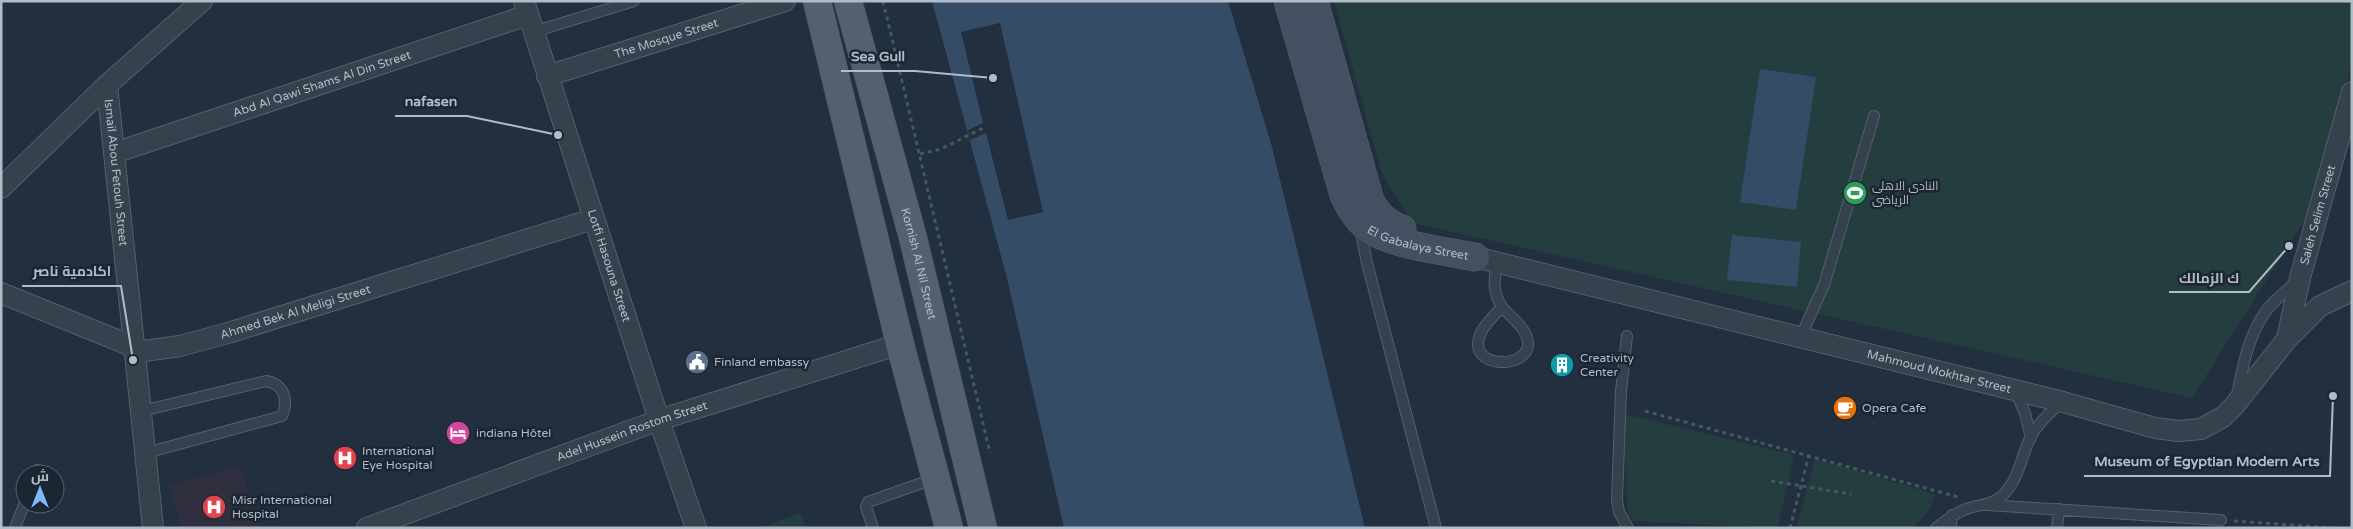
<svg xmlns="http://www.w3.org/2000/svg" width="2353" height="529" viewBox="0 0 2353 529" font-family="'Varela Round',Cairo,sans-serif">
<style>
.medical{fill:#302f3f}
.green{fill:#243d3f}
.water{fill:#354c66}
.pier{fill:#222f3e}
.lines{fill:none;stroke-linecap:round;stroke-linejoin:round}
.lane-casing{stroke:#555f6c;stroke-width:12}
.street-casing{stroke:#555f6c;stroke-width:22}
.secondary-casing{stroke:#555f6c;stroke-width:29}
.primary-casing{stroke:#404a57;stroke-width:29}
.path{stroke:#425a5c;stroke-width:3;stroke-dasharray:4 4;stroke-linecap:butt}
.lane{stroke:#36414e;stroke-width:10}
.street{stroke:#36414e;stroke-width:20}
.secondary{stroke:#445061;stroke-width:28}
.primary{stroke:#54606e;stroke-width:28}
.labels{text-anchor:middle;stroke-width:5;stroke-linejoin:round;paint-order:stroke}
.street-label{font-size:12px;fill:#b2bcc9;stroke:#1c2633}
.poi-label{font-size:12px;fill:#b2bcc9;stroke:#1c2633;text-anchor:start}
.leader{fill:none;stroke:#b2bcc9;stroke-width:2}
.callout-dot{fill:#b2bcc9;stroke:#1c2633;stroke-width:2}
.callout-label{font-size:14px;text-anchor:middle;font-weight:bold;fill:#b2bcc9;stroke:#1c2633;stroke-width:5;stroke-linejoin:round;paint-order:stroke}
</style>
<rect width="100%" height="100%" fill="#222f3e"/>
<path class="medical" d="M240,465L260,528H181L169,486Z"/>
<path class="green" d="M1334,1H2352V64L2309,213L2192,398L1413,223L1382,174Z
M1625,414L1794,455L1778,525L1776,528L1634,521L1628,513L1623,419Z
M1817,459L1935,494L1929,511L1913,528L1799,527L1798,522L1814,462Z
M800,513L806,528H761Z"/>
<path class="water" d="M932,1H1228L1272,147L1365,528H1064L1007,278Z
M1760,69L1816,77L1796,210L1740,202Z
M1732,235L1801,242L1797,287L1727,280Z"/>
<path class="pier" d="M1000,23L1043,212L1008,220L986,133L970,140L968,130L983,123L961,32Z"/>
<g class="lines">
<g class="lane-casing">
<path id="lane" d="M533,32L634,1
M1360,228L1367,263L1436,528
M1497,262C1494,280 1492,291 1502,307C1494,316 1484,324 1480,335C1466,370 1532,370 1528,341C1526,328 1510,316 1502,307
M1627,336L1621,391L1617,500L1619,512L1628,528
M1801,336L1824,285L1874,116
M2015,391L2025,413L2031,438
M2237,395C2243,366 2248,336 2266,311C2274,300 2287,291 2297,281
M142,411L266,381C284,384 289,400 282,416L146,453
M35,474L37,470
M1987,505L2221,520
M15,528L25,502
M873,528L866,507L868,502L936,478
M1936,528C1946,520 1956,512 1969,508C1982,504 1993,505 2003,495C2020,478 2021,456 2031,436C2039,422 2050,412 2062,402
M1951,528L1952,515
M2057,528L2059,509"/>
</g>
<g class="street-casing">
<g id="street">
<path id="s1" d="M524,1L659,420L696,528"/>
<path id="s2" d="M547,76L785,1"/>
<path id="s3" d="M107,85L153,528"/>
<path id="s4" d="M114,153L528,15"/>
<path d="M1,188L107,85L202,1"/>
<path id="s5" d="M1475,257L2063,402L2155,428L2179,431L2201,429L2223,417L2234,406L2287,339L2320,306L2352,291"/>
<path id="s6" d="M1,293L144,351L180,346L228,333L593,219"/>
<path id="s7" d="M2287,339L2300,278L2352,92"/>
<path id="s8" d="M367,528L659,420L900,344"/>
</g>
</g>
<g class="secondary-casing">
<g id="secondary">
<path id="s9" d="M1288,1L1344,195C1350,208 1357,220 1369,229C1393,245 1445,251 1475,257"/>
<path d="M1314,1L1370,201C1378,215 1386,223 1402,229"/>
</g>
</g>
<g class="primary-casing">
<g id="primary">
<path d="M817,1L900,344L949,528"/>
<path id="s10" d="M848,1L913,238L983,528"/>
</g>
</g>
<path class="path" d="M883,1L990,453
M920,154L941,149L983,128
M1645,411L1958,497
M1771,481L1851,494
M2234,521L2333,528
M1790,528L1809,455"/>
<use href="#lane" class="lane"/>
<use href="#street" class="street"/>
<use href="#secondary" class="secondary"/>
<use href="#primary" class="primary"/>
</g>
<defs>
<g id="stadium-disc" transform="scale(1.25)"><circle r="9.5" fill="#2e9e5b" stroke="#1c2633"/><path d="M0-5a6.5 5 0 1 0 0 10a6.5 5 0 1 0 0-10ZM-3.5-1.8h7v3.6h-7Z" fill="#fff"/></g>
<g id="civic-disc" transform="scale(1.25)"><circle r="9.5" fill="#5c6f8a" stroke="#1c2633"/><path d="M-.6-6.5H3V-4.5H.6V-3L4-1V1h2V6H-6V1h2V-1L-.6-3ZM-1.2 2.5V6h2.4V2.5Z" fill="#fff"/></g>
<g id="building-disc" transform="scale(1.25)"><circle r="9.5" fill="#0f9aa8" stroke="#1c2633"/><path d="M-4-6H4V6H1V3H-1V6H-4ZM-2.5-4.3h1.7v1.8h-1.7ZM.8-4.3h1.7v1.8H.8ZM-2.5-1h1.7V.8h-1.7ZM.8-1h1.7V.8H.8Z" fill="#fff"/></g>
<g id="cafe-disc" transform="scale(1.25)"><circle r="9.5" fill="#e8710a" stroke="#1c2633"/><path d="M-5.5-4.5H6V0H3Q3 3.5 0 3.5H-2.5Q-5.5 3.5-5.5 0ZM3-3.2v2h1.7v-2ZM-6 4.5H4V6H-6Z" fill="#fff"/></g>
<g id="hotel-disc" transform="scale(1.25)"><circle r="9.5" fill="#d1479c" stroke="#1c2633"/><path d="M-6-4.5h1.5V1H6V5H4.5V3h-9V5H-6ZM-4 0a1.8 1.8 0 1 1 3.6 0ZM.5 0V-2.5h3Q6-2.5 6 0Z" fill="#fff"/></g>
<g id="hospital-disc" transform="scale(1.25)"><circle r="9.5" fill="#e0444e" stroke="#1c2633"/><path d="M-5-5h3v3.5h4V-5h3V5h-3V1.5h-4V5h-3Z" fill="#fff"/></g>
</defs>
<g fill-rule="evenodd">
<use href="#stadium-disc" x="1855" y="193"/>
<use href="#civic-disc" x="697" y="362"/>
<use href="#building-disc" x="1562" y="365"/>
<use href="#cafe-disc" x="1845" y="408"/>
<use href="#hotel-disc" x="458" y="433"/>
<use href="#hospital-disc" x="345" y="458"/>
<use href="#hospital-disc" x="214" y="507"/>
</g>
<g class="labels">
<g class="street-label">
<text dy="4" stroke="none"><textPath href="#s2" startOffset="125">The Mosque Street</textPath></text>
<text dy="4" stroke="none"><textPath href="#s4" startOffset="219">Abd Al Qawi Shams Al Din Street</textPath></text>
<text dy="4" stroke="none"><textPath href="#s3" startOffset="88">Ismail Abou Fetouh Street</textPath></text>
<text dy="4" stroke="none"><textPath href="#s7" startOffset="128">Saleh Selim Street</textPath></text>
<text dy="4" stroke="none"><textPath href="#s9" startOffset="296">El Gabalaya Street</textPath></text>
<text dy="4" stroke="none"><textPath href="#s10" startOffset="272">Kornish Al Nil Street</textPath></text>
<text dy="4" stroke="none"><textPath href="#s1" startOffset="278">Lotfi Hasouna Street</textPath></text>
<text dy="4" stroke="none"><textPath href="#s6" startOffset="311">Ahmed Bek Al Meligi Street</textPath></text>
<text dy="4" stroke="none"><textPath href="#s5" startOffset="478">Mahmoud Mokhtar Street</textPath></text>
<text dy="4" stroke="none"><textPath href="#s8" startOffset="282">Adel Hussein Rostom Street</textPath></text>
</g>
<g class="poi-label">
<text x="1872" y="190">النادى الاهلى<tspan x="1872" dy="14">الرياضى</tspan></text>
<text x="1580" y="362">Creativity<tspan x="1580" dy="14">Center</tspan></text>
<text x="714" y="366">Finland embassy</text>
<text x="1862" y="412">Opera Cafe</text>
<text x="476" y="437">indiana Hôtel</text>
<text x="362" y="455">International<tspan x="362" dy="14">Eye Hospital</tspan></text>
<text x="232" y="504">Misr International<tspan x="232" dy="14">Hospital</tspan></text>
</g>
</g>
<path class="leader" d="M993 78L915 71H841M558 135L467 116H395M133 360L121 286H22M2289 246L2249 292H2169M2333 396L2330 476H2084"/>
<g class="callout-dot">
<circle cx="993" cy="78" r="5"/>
<circle cx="558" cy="135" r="5"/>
<circle cx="133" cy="360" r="5"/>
<circle cx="2289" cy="246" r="5"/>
<circle cx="2333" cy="396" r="5"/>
</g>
<g class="callout-label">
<text x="878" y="61">Sea Gull</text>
<text x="431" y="106">nafasen</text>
<text x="72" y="276">اكادمية ناصر</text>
<text x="2209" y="283">ك الزمالك</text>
<text x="2207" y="466">Museum of Egyptian Modern Arts</text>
</g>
<rect width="2353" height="529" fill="none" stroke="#b2bcc9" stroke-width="5"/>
<g transform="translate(40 489)"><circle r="24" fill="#1c2633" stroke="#58626f"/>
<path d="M0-4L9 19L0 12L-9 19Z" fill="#84b8fc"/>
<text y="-8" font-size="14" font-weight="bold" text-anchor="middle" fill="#b2bcc9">ش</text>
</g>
</svg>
